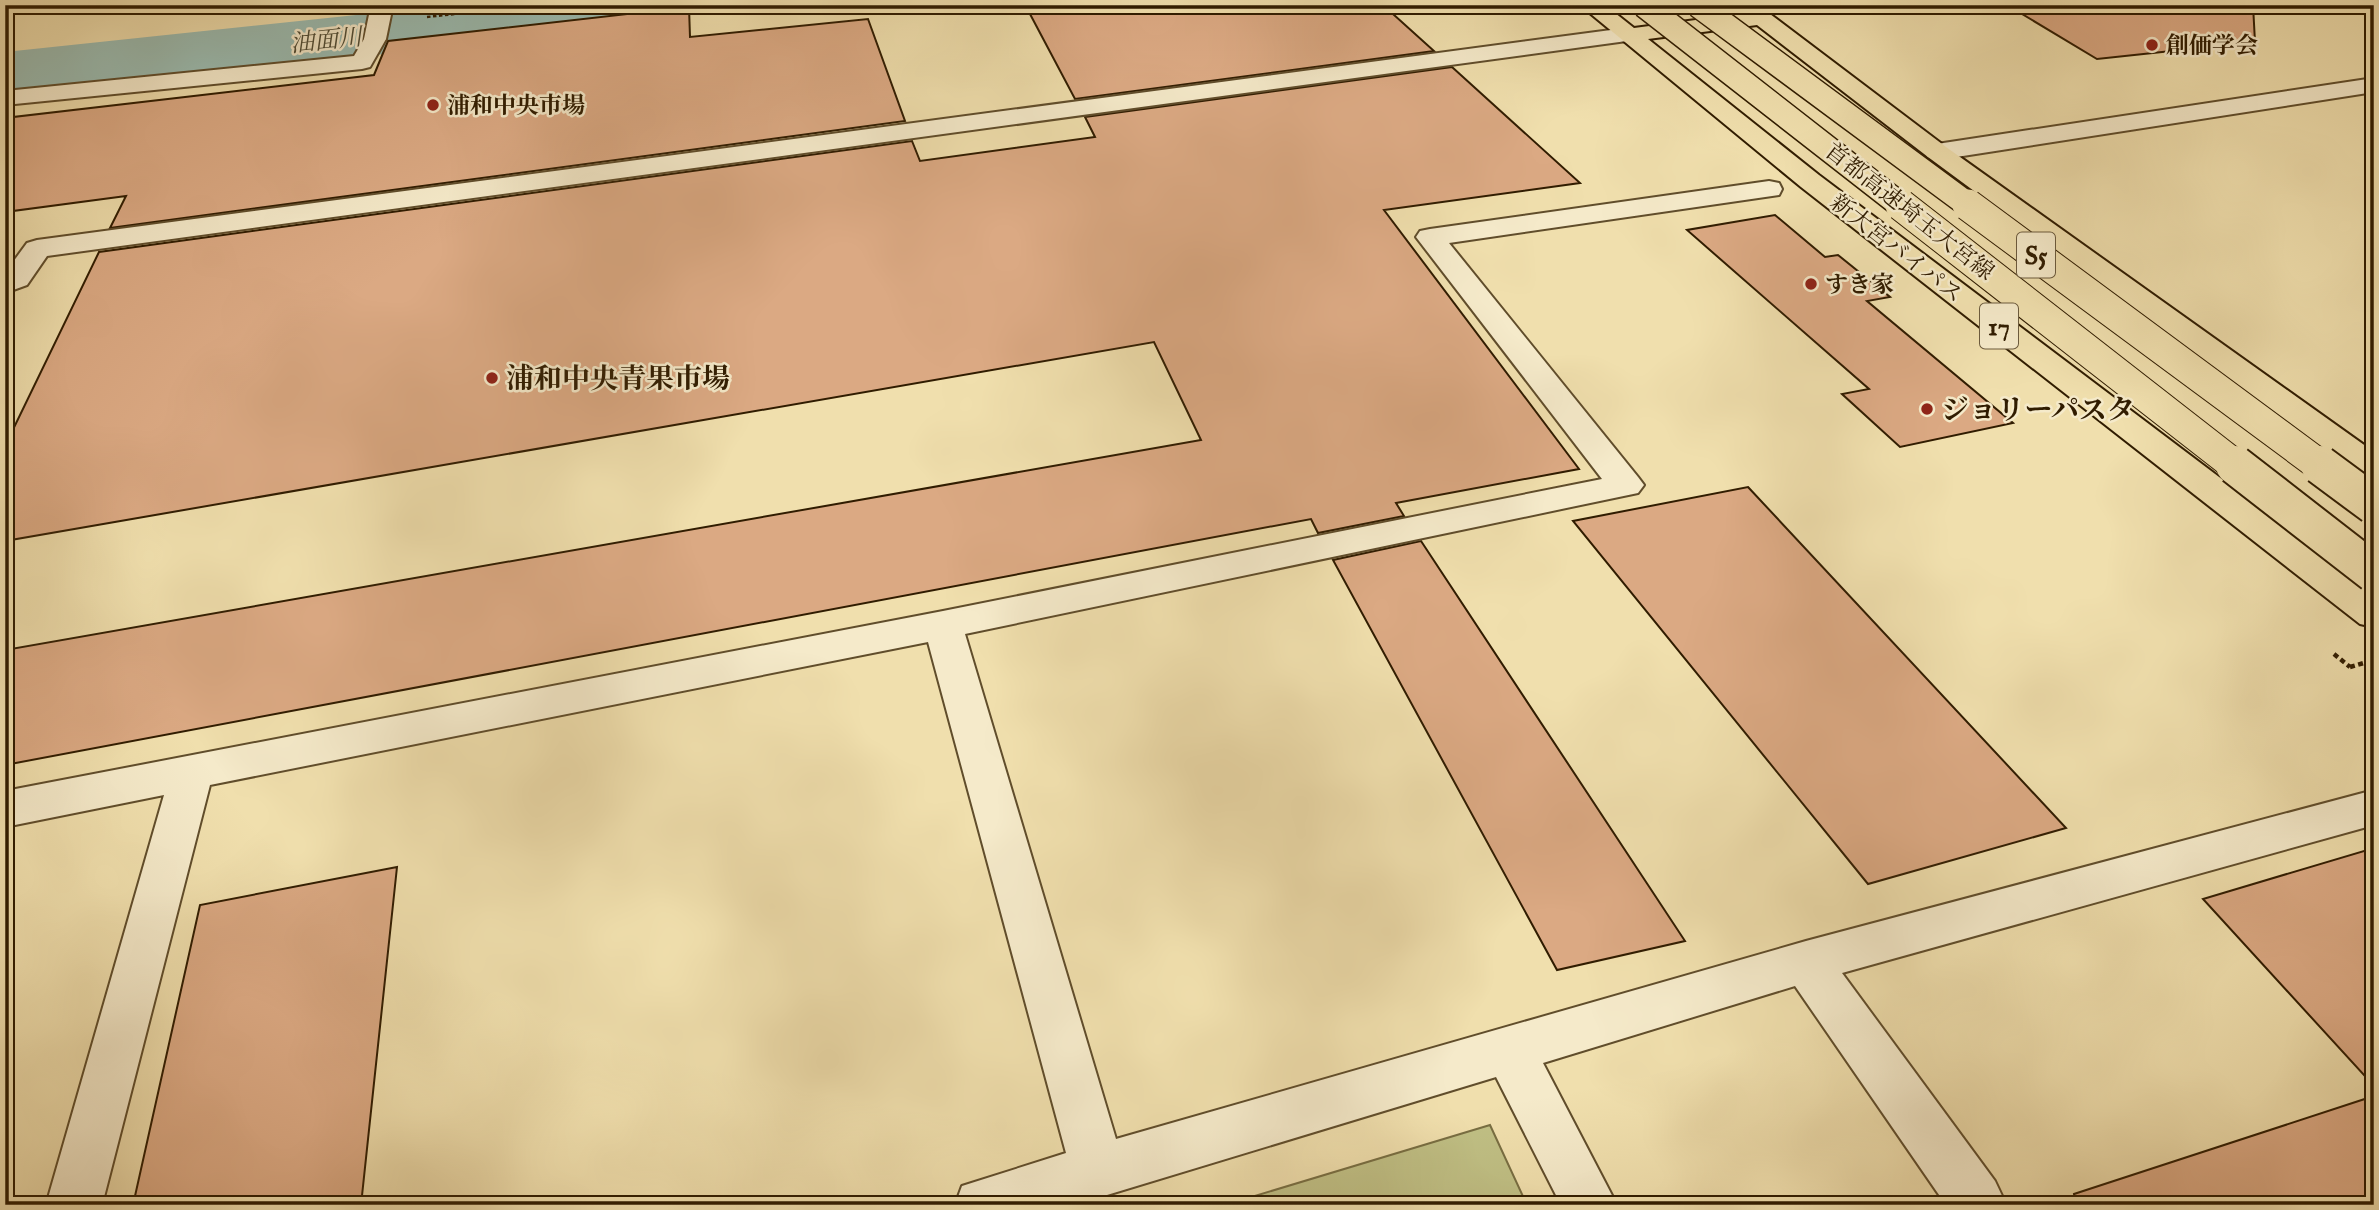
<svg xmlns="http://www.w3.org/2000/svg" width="2379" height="1210" viewBox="0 0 2379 1210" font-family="'IM FELL English','Noto Serif JP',serif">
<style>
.green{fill:#c0c085;stroke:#786e42;stroke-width:2}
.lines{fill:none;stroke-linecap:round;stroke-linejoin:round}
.river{fill:#9bbcb1;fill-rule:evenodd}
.building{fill:#dba983;stroke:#301c00;stroke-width:2}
.lane-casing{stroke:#604d2b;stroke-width:4}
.street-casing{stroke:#604d2b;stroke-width:4}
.highway-casing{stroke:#301c00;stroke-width:4}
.path-far1{stroke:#301c00;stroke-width:2.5;stroke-dasharray:3.5 2.5;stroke-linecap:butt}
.path{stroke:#301c00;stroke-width:4.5;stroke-dasharray:5 3.5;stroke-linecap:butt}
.lane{fill:#f5eaca;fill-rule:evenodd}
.street{fill:#f5eaca;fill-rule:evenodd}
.highway{fill:#f0dfad;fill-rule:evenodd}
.highway-bridge-far2-casing{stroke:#301c00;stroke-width:27;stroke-linecap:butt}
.highway-bridge-far1-casing{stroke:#301c00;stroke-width:33;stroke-linecap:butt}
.highway-bridge-casing{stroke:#301c00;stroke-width:42;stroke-linecap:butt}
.path-bridge{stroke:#301c00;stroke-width:4.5;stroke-dasharray:5 3.5;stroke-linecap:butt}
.highway-bridge-far2{stroke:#f0dfad;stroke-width:24}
.highway-bridge-far1{stroke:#f0dfad;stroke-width:31}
.highway-bridge{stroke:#f0dfad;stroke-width:38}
.poi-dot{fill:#8f2418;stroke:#f5eaca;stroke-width:2.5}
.labels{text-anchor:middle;stroke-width:5;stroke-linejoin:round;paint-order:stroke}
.far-poi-label{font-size:23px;font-weight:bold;fill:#301c00;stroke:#f5eaca;text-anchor:start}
.far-street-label{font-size:23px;fill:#301c00;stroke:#f5eaca}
.far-water-label{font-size:24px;font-style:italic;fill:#504c35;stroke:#f5eaca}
.shield{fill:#f5eaca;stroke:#6b5a3d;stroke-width:2}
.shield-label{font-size:26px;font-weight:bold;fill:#301c00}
.poi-label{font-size:28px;font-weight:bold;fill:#301c00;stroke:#f5eaca;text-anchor:start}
</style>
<rect width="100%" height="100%" fill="#f0dfad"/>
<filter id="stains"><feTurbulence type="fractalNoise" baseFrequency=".00286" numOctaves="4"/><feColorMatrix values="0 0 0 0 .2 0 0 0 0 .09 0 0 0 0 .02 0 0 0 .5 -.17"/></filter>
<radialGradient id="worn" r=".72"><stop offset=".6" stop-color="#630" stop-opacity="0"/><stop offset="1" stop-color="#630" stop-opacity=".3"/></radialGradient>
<path class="green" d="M1490,1125L1527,1205H1225Z"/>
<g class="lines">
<path class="river" d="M451,5H680L670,19L646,25L5,96V52Z"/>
</g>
<path class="building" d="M1105,5H1383L1434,51L1075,99L1030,14Z
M2007,5H2253L2255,42L2097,59Z
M689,7L690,37L868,19L905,121L110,228L126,196L5,212V118L374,75L388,41Z
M1452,67L1580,183L1384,210L1579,469L1396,503L1404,516L1318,533L1311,519L5,765V650L1201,440L1154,342L5,541V446L99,252L912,141L920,161L1095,137L1085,117Z
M1775,215L1825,257L1838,255L1890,297L1867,301L2013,423L1900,447L1842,394L1869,389L1687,230Z
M1748,487L2066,828L1868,884L1573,521Z
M1421,541L1685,941L1557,970L1333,560Z
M2374,848V1086L2203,899Z
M397,867L361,1205H133L200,905Z
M2374,1096V1205H2076L2074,1194Z"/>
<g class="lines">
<g class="lane-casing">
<path id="lane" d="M1626,28L1637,35L1634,40L47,256L27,285L5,293V273L27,243L37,240Z
M375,32L386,39L370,67L362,69L5,105V91L354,56L367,34Z"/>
</g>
<g class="street-casing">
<path id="street" d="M371,5H393L386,39L375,46L364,39Z
M2374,78V92L1937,160L1928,157L1924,152L1928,147L1937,144Z
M1769,181L1779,183L1782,189L1779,195L1449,243L1638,477L1644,485L1638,493L965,634L1116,1139L1806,941L2374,790V825L1842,973L1995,1181L2004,1200L2002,1205H1946L1795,986L1543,1063L1617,1205H1561L1496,1077L1074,1205H955L962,1186L1066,1153L928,642L210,785L102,1205H46L164,795L5,827V791L943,611L1602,479L1416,237L1420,231L1430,229Z"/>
</g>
<g class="highway-casing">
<path id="highway" d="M1580,5H1605L1634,28L1742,14L1733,5H1758L1946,147L2374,452V480L2362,477L1928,157L1757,25L1648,39L1819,175L2374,594V627L2360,624L1801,187Z"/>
</g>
<path class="path-far1" d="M427,17L537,5"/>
<path class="path" d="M2334,654L2350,667
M2369,679L2370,662"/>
<use href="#lane" class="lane"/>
<use href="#street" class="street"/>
<use href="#highway" class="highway"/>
<g class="highway-bridge-far2-casing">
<path id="highway-bridge-far2" d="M1644,5L1903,207
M1698,5L1971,207"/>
</g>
<g class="highway-bridge-far1-casing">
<path id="highway-bridge-far1" d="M1901,205L2237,467
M1968,205L2322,467"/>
</g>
<g class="highway-bridge-casing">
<path id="highway-bridge" d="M2235,465L2374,573
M2320,465L2374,505"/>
</g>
<path class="path-bridge" d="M2350,667L2374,660"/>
<use href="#highway-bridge-far2" class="highway-bridge-far2"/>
<use href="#highway-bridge-far1" class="highway-bridge-far1"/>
<use href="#highway-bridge" class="highway-bridge"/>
</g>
<g class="poi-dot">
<circle cx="2152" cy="45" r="7"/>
<circle cx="433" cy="105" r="7"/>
<circle cx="1811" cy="284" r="7"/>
<circle cx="492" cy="378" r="7"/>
<circle cx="1927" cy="409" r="7"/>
</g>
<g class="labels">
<g class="far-poi-label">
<text x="2166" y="53">創価学会</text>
<text x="447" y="113">浦和中央市場</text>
<text x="1825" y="292">すき家</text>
</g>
<g class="far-street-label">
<text transform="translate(1910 211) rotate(38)" y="8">首都高速埼玉大宮線</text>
<text transform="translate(1897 248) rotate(38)" y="8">新大宮バイパス</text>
</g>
<g class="far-water-label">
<text transform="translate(326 40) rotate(-6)" y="8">油面川</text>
</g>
<g class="shield">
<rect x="2017" y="232.5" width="38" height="45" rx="5"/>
<rect x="1980" y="303.5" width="38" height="45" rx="5"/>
</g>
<g class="shield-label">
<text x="2036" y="264">S5</text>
<text x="1999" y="335">17</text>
</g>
<g class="poi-label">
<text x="506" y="388">浦和中央青果市場</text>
<text x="1941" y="419">ジョリーパスタ</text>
</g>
</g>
<rect width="2379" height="1210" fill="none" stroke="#f0dfad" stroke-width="28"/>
<rect x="7" y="7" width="2365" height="1196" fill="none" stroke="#301c00" stroke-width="3.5"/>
<rect x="14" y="14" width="2351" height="1182" fill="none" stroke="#301c00" stroke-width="2"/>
<rect width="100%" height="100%" filter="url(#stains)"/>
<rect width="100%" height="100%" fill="url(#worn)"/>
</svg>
